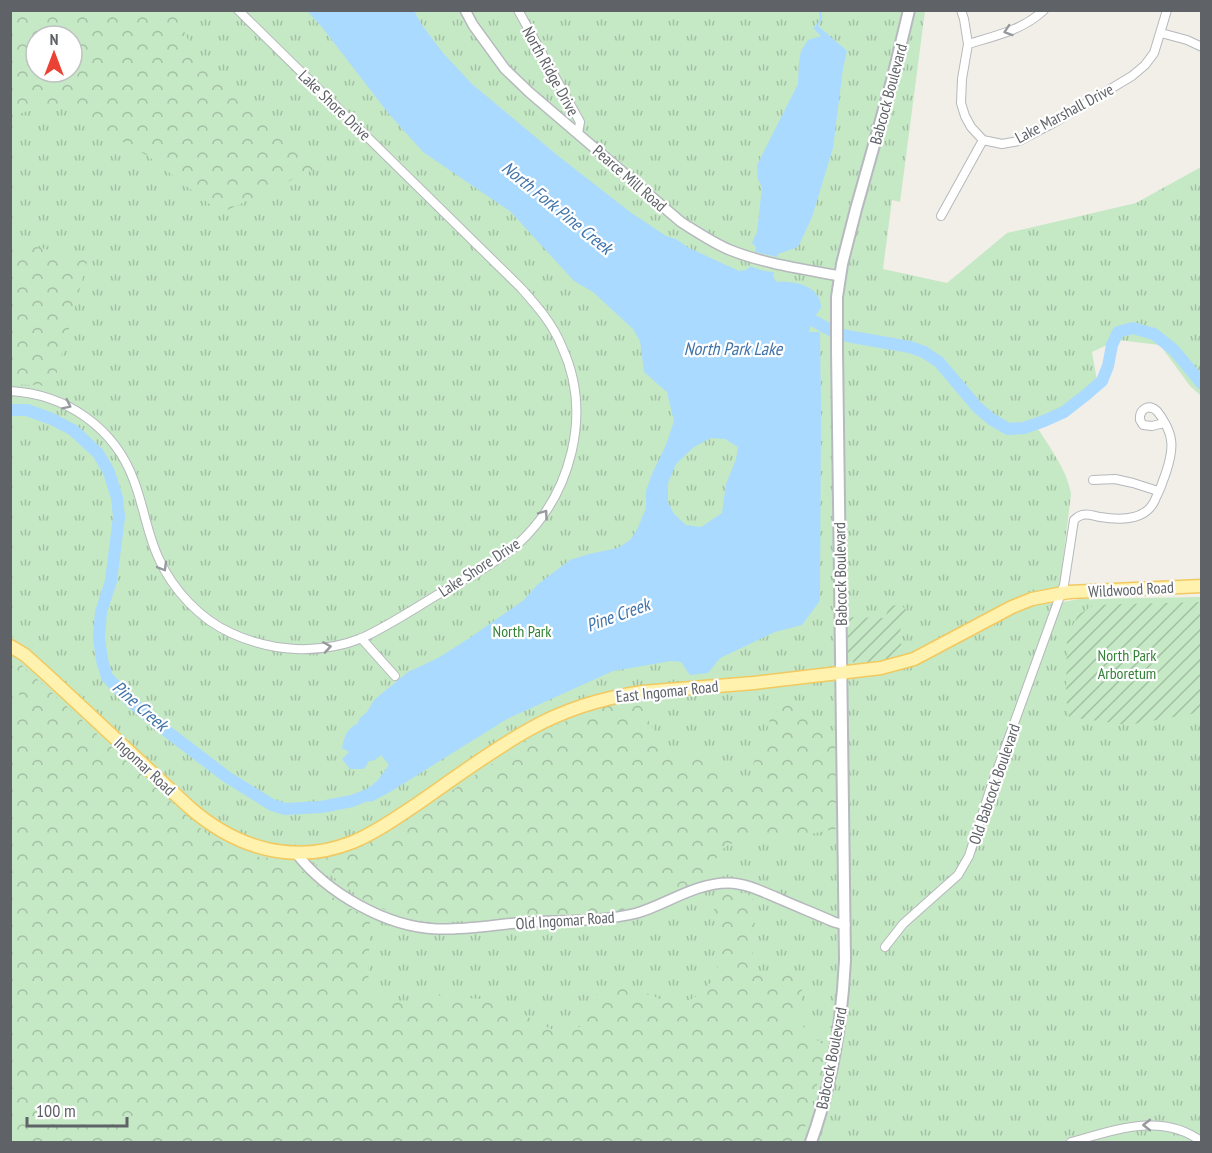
<svg xmlns="http://www.w3.org/2000/svg" width="1212" height="1153" viewBox="0 0 1212 1153" font-family="'PT Sans Narrow',sans-serif">
<style>
.grass{fill:url(#grass-tufts);fill-rule:evenodd}
.forest{fill:url(#forest-crowns);fill-rule:evenodd}
.garden{fill:url(#garden-furrows)}
.water{fill:#aadaff;fill-rule:evenodd}
.lines{fill:none;stroke-linecap:round;stroke-linejoin:round}
.stream{stroke:#aadaff;stroke-width:2}
.river{stroke:#aadaff;stroke-width:12}
.minor-casing{stroke:#b5b8bc;stroke-width:10}
.tertiary-casing{stroke:#b5b8bc;stroke-width:12}
.secondary-casing{stroke:#b6babf;stroke-width:14}
.primary-casing{stroke:#f2c960;stroke-width:15}
.minor{stroke:#fff;stroke-width:8}
.tertiary{stroke:#fff;stroke-width:9}
.secondary{stroke:#fff;stroke-width:10}
.primary{stroke:#fff2af;stroke-width:12}
.oneway{stroke:#979a9d}
.labels{text-anchor:middle;stroke-width:4.5;stroke-linejoin:round;paint-order:stroke}
.street-label{font-size:16px;fill:#5f6368;stroke:#fff}
.park-label{font-size:16px;fill:#348238;stroke:#fff}
.water-label{font-size:18px;font-style:italic;fill:#4174aa;stroke:#fff}
</style>
<defs>
<pattern id="grass-tufts" width="24" height="20" patternUnits="userSpaceOnUse" patternTransform="scale(1.5)"><rect width="24" height="20" fill="#c5e8c5"/><path d="M3 7l-1-3M5 7V3M7 7l1-3M15 17l-1-3M17 17v-4M19 17l1-3" fill="none" stroke="#a3c0a4"/></pattern>
<pattern id="forest-crowns" width="20" height="18" patternUnits="userSpaceOnUse" patternTransform="scale(1.5)"><rect width="20" height="18" fill="#c5e8c5"/><path d="M2 6a3 3 0 1 1 6 0M12 15a3 3 0 1 1 6 0" fill="none" stroke="#a3c0a4"/></pattern>
<pattern id="garden-furrows" width="10" height="10" patternUnits="userSpaceOnUse" patternTransform="scale(1.5)"><rect width="10" height="10" fill="#c5e8c5"/><path d="M-1 1l2-2M0 10L10 0M9 11l2-2" fill="none" stroke="#a3c0a4"/></pattern>
</defs>
<rect width="100%" height="100%" fill="#f1efe8"/>
<path class="grass" d="M10,11H925L900,202L892,200L883,269L947,283L1007,233L1136,203L1201,167V396L1190,386L1160,345L1118,340L1092,352L1098,386L1037,427C1050,448 1067,470 1071,494L1060,584L1052,604L1080,599L1201,597V1142H11ZM36,36H72V72H36Z"/>
<path class="forest" d="M11,10L175,11L194,53L321,166L221,213L148,156L53,103L15,115L11,127ZM36,36H72V72H36Z
M10,241L88,259L53,386L11,384Z
M16,660L209,836L252,856L292,861L326,893L353,910L370,917L368,988L373,996L390,1002H407L432,995L480,999L510,1008L553,1030H572L581,1026L589,1006L596,995L610,987L636,988L662,1000H690L700,994L711,982L718,965V927L714,910L715,898L719,894L747,893L754,901L756,914L752,945L754,969L765,974L792,975L799,978L802,984V1001L796,1012L794,1018L819,1042L827,1046L810,1112L800,1142H11L10,723H13L19,708V684Z
M643,699L645,713L663,750L668,752L701,753L711,765L722,784L739,785L752,775L756,747L766,736L770,719L782,705H793C809,724 821,734 843,747L844,827C825,831 806,835 788,838C770,841 737,837 724,848C715,855 714,868 711,878L653,902L609,913L428,923L371,905L309,859L351,853L400,825L545,729L612,704Z"/>
<path class="garden" d="M1201,602V712L1128,725L1069,717L1066,697L1067,636L1078,615L1094,605Z
M896,605C917,608 900,623 900,633C900,638 902,649 903,654L897,656V658C883,662 867,667 854,663C844,652 847,632 847,617L885,618L889,607Z"/>
<path class="water" d="M307,11H414L422,25L443,53L472,84L557,155L630,212L666,236L676,239L689,248L739,271L746,270L751,266C755,269 768,272 774,272L773,277L777,282C791,281 812,284 819,298C820,301 821,304 821,308L812,320L809,332H820L821,409L820,596L819,602L802,625L775,632L720,658L708,673L690,675L681,662L671,661L613,671L507,719L390,792L371,802L360,799L362,793L377,781L389,765L381,755L375,760L369,761L364,769H350L342,759L349,752L342,748C344,738 347,728 357,724L360,718L367,712L374,700L408,672L438,658L468,639L524,600L537,585L570,560L589,554L618,548L630,540L637,530L646,508V491L652,474L666,445L674,421L667,392L644,372L640,341L633,329L593,292L574,281L511,212L423,152L389,114L321,26ZM711,438L725,439L738,447L736,459L726,484L722,513L701,527L686,525L674,514L668,502V483L676,464L694,447Z
M817,25L847,51L843,68L833,148L812,217L798,247L778,254L777,257L755,252L756,247L752,243L757,232L762,188L758,179L757,165L798,84L799,62L801,51L808,40L821,36L813,28Z"/>
<g class="lines">
<path class="stream" d="M818,26L817,25L821,20L820,10"/>
<path class="river" d="M796,320H812L836,333L852,337L910,347L924,352L939,362L977,407L991,419L1008,429L1024,428L1044,421L1064,412L1087,394L1102,381L1108,366L1112,345L1118,332L1133,328L1154,334L1174,350L1202,384
M10,410H27L52,419L73,430L98,453L109,472L117,498L119,517L111,581L101,612L99,638L102,660L107,677L130,701L164,729L227,777L272,805L285,809L321,807L352,801L375,792"/>
<g class="minor-casing">
<path id="minor" d="M518,10L580,122L578,133
M961,10L964,19L968,44L962,79L961,103L965,116L971,127L983,140L1002,144L1019,141L1057,121L1132,76L1145,65L1154,53L1167,10
M1161,33L1187,40L1202,47
M968,44C995,36 1023,30 1044,10
M941,216L983,140
M10,391C66,394 115,428 134,481C144,507 147,534 159,559C173,590 200,619 231,633C272,652 320,655 362,638C388,626 412,610 437,595C464,579 494,565 518,544C571,495 593,414 562,347C553,324 537,306 521,288L238,10
M1093,480L1115,479L1133,483L1158,491
M361,638L395,676
M885,947L903,924L958,875L969,856L990,790L1064,585L1074,520C1077,517 1078,516 1082,515C1088,513 1094,516 1100,517C1118,520 1144,521 1154,502C1161,488 1174,456 1171,440C1170,431 1163,418 1157,411C1148,403 1139,410 1140,420L1143,425L1152,426L1164,423
M1071,1142C1113,1131 1162,1111 1202,1142"/>
</g>
<g class="tertiary-casing">
<path id="tertiary" d="M465,10L473,25L505,69L529,92L681,222C697,232 713,243 730,250C765,264 803,269 840,276
M296,853C327,893 386,927 437,929C467,930 498,924 528,922C564,920 601,922 637,913C667,904 695,883 728,883C746,883 763,892 780,899C798,907 816,914 834,922L845,925"/>
</g>
<g class="secondary-casing">
<path id="secondary" d="M811,1142C832,1084 842,1022 845,960L837,350V297L842,264L856,209L892,81L909,10"/>
</g>
<g class="primary-casing">
<path id="primary" d="M10,646L25,655L45,673L189,807C236,848 293,866 353,842C377,832 399,816 420,802C456,777 492,750 530,729C565,709 603,698 642,692L754,683L881,668L914,659L1012,607L1032,599L1069,592L1202,586"/>
</g>
<use href="#minor" class="minor"/>
<use href="#tertiary" class="tertiary"/>
<use href="#secondary" class="secondary"/>
<use href="#primary" class="primary"/>
</g>
<defs><path id="oneway-chevron" d="M-2-3.5L2.5 0L-2 3.5" fill="none" stroke-width="1.6" stroke-linecap="round" stroke-linejoin="round" transform="scale(1.5)"/></defs>
<g class="oneway">
<use href="#oneway-chevron" transform="translate(1008 31) rotate(162)"/>
<use href="#oneway-chevron" transform="translate(67 405) rotate(26)"/>
<use href="#oneway-chevron" transform="translate(544 514) rotate(-54)"/>
<use href="#oneway-chevron" transform="translate(163 567) rotate(60)"/>
<use href="#oneway-chevron" transform="translate(327 647) rotate(-9)"/>
<use href="#oneway-chevron" transform="translate(1147 1125) rotate(-180)"/>
</g>
<g class="labels">
<g class="street-label">
<text transform="translate(551 71) rotate(61)" y="6">North Ridge Drive</text>
<text transform="translate(888 94) rotate(-75)" y="6">Babcock Boulevard</text>
<text transform="translate(335 105) rotate(44)" y="6">Lake Shore Drive</text>
<text transform="translate(1064 113) rotate(-28)" y="6">Lake Marshall Drive</text>
<text transform="translate(630 178) rotate(41)" y="6">Pearce Mill Road</text>
<text transform="translate(479 567) rotate(-33)" y="6">Lake Shore Drive</text>
<text transform="translate(840 574) rotate(-91)" y="6">Babcock Boulevard</text>
<text transform="translate(1131 589) rotate(-3)" y="6">Wildwood Road</text>
<text transform="translate(667 691) rotate(-6)" y="6">East Ingomar Road</text>
<text transform="translate(145 766) rotate(43)" y="6">Ingomar Road</text>
<text transform="translate(994 784) rotate(-71)" y="6">Old Babcock Boulevard</text>
<text transform="translate(565 920) rotate(-4)" y="6">Old Ingomar Road</text>
<text transform="translate(831 1058) rotate(-79)" y="6">Babcock Boulevard</text>
</g>
<g class="park-label">
<text x="522" y="637">North Park</text>
<text x="1127" y="661">North Park<tspan x="1127" dy="18">Arboretum</tspan></text>
</g>
<g class="water-label">
<text transform="translate(557 208) rotate(39)" y="6">North Fork Pine Creek</text>
<text x="733" y="355">North Park Lake</text>
<text transform="translate(618 615) rotate(-20)" y="6">Pine Creek</text>
<text transform="translate(140 706) rotate(41)" y="6">Pine Creek</text>
</g>
</g>
<rect width="1212" height="1153" fill="none" stroke="#5f6368" stroke-width="24"/>
<g transform="translate(54 54)"><circle r="28" fill="#ffffff" stroke="#bfc1c3" stroke-width="1.5"/>
<path d="M0-4.5L10 22L0 15L-10 22Z" fill="#ea4335"/>
<text y="-9" font-size="16" font-weight="bold" text-anchor="middle" fill="#5f6368">N</text>
</g>
<path d="M27 1117v9h100v-9" fill="none" stroke="#5f6368" stroke-width="3"/>
<text x="36" y="1117" font-size="18" fill="#5f6368" stroke="#ffffff" stroke-width="4.5" paint-order="stroke">100 m</text>
</svg>
